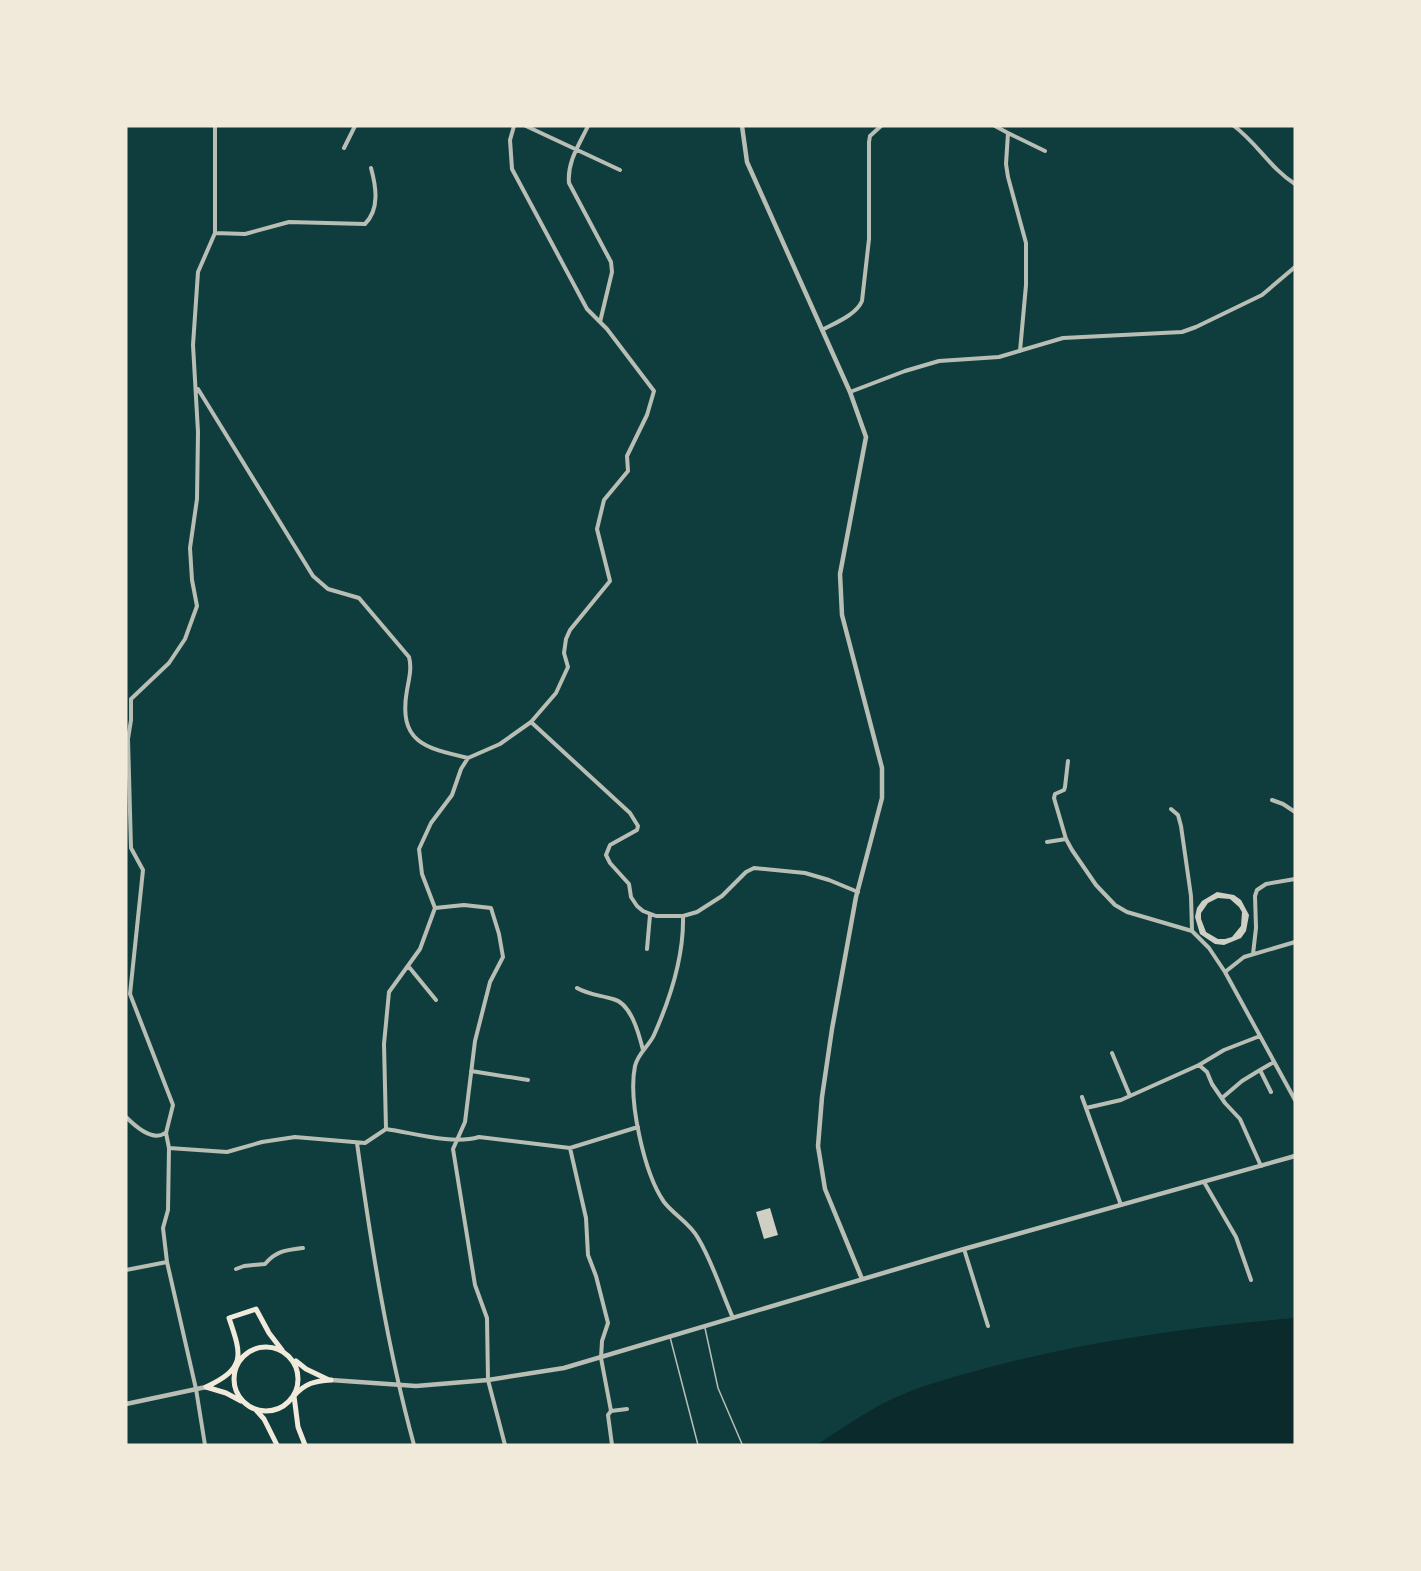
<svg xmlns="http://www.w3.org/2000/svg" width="1421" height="1571" viewBox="0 0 1421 1571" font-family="Lato,sans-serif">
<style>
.water{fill:#0a2a2b}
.building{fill:#cfcfc3;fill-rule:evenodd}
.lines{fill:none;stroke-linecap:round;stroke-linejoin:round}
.service{stroke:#b8beb3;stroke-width:1.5}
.minor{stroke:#b8beb3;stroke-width:4}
.tertiary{stroke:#b8beb3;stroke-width:4.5}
.secondary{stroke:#f1e9da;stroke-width:5}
</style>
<rect width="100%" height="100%" fill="#0f3d3e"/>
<path class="water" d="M1295,1318V1445H816C839,1431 862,1414 886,1402C920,1385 957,1376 994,1366C1090,1341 1196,1326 1295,1318Z"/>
<path class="building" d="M1217,892L1234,895L1241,900L1249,915L1246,931L1241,938L1224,945L1215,944L1200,934L1195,917L1197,908L1202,901ZM1218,898L1230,899L1239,907L1242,912L1241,926L1232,937L1225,939H1218L1206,932L1201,919V913L1208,903Z
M770,1208L778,1235L764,1239L756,1212Z"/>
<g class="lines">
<path class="service" d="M705,1328L718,1388L742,1444
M670,1337L698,1445"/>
<path class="minor" d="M526,126L620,170
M588,126C579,145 567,162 569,183L611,262L612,272L600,322
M995,126L1008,133L1006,164L1008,177L1026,243V285L1020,351
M1234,126C1257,143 1271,169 1295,184
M1008,133L1045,151
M344,148L355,126
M215,233L245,234L289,222L365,224C380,209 376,186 371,168
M822,330C835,323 856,315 862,301L869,239V142L870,136L881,126
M198,389L313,576L328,589L359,598L409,657C412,668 409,679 407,690C398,742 424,748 468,758
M850,392L905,371L939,361L999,357L1063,338L1182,332L1196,327L1262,295L1295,267
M131,699V720L128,739L131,848L143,870L130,994L173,1105L166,1133L169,1148L168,1210L163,1228L167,1262L196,1389L205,1445
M131,699L169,663L185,639L197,606L192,580L190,548L197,499L198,432L193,345L198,272L215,233V126
M531,722L630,813L638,826L637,830L610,845L606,855L610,863L629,884L631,897L637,906L643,911L656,916H683L697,912L722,896L746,872L754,868L805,873L829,880L858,892
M1272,800L1283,804L1295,812
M1171,809L1178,815L1181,826L1191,896L1192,930
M1066,839L1054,798L1055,794L1064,790L1065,787L1068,761
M1047,842L1066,839L1072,850L1096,885L1115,905L1127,912L1192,931L1209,948L1225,972
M435,908L464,905L491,908L499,934L503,957L490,982L475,1041L465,1122L453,1149L475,1285L487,1318L488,1380L505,1445
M683,916C684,956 670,999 654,1035C649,1046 638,1053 635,1066C628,1100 644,1173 664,1202C674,1215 690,1223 698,1238C713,1263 721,1291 733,1318
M1295,942L1244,957L1225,972L1295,1100
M647,949L650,915
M1253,954L1256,928L1255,896L1257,890L1266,884L1295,879
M409,967L436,1000
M577,988C589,995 600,995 613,999C631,1003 639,1034 643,1050
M1112,1053L1130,1096
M1199,1065L1224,1050L1260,1036
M471,1071L528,1080
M1271,1092L1260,1070L1274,1062
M1082,1097L1121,1205
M1222,1098L1242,1081L1260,1070
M1086,1108L1121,1100L1199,1065L1207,1072L1212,1084L1225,1103L1240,1119L1261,1166
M126,1117C135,1126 153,1142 165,1133
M386,1129L384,1044L389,992L420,949L435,908L422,874L419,849L431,823L452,795L461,769L468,758L500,744L531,722L556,693L568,667L564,653L566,639L570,630L610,581L597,529L604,500L628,471L627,456L647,415L654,391L607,329L587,309L512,169L510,140L514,126
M357,1143C371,1244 387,1346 414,1445
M169,1148L227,1152L262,1142L295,1137L365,1143L386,1129C414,1133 452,1145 479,1137L570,1148L638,1127
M570,1148L586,1218L588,1255L596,1276L608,1323L602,1341L601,1358L611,1411
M1204,1182L1236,1237L1251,1280
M964,1249L988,1326
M236,1269L244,1266L265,1264C276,1251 286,1250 303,1248
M126,1270L167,1262
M612,1445L608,1415L611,1411L627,1409"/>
<path class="tertiary" d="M742,126L747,162L850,392L866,437L840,574L842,615L882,768V798L856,897L832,1029L822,1097L818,1146L825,1189L862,1279
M331,1380L416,1386L488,1380L564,1368L964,1249L1295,1156
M126,1404L206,1387"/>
<path class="secondary" d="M234 1379a32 32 0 1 1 64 0a32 32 0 1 1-64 0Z
M296,1361L306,1369L329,1380
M206,1387C246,1368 242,1356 229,1318L256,1309L269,1333L282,1350
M206,1387L226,1393L241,1401
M256,1410L264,1419L277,1445
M305,1445L298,1427L294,1396C305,1383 315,1381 331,1380"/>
</g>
<rect width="1421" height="1571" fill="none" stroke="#f1e9da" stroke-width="255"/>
</svg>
